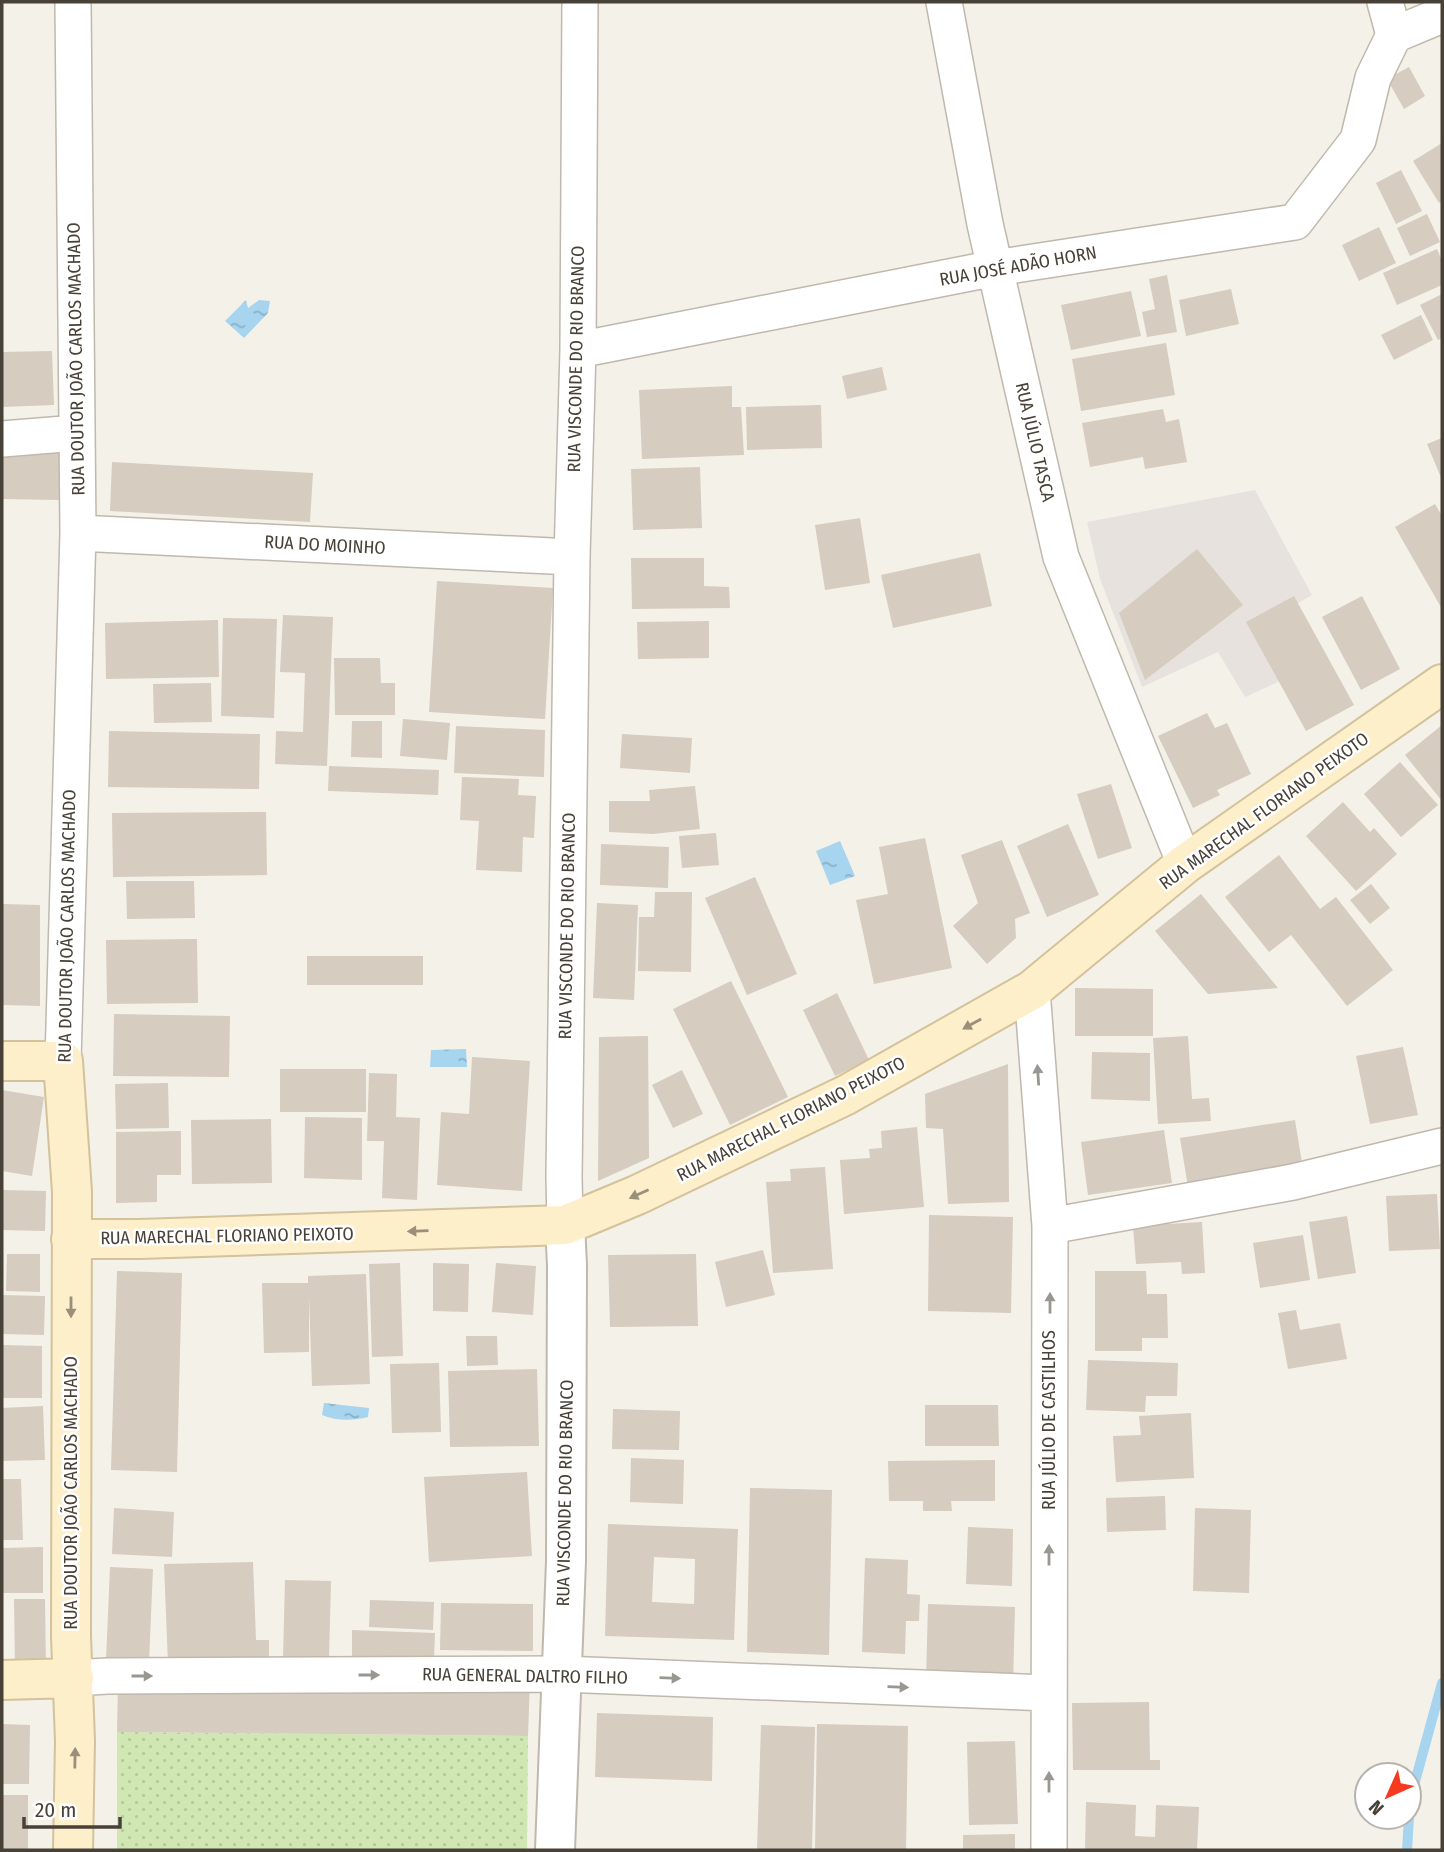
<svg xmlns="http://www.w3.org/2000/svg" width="1444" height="1852" viewBox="0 0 1444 1852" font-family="'Fira Sans Condensed',sans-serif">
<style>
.industrial{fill:#e7e2de}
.park{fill:url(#park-dots)}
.water{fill:url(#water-ripples)}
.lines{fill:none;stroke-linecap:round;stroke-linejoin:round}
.stream{stroke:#a7d4ef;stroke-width:10}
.building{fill:#d6ccbf;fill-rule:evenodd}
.minor-casing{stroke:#c0b8ac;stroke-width:38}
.tertiary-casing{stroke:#c0b8ac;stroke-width:42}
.secondary-casing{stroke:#d3c29a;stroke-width:42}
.minor{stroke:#fff;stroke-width:35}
.tertiary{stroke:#fff;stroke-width:38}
.secondary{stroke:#fdefca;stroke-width:38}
.oneway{fill:#998f7a}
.oneway2{fill:#9a9692}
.labels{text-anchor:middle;stroke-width:5;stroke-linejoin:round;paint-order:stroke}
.street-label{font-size:18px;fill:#484138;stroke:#fff}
</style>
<defs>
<pattern id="park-dots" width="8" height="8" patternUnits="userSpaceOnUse" patternTransform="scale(1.75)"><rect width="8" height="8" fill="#d1e7b3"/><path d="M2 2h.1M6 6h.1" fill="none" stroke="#b5c79b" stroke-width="1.8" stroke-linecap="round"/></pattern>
<pattern id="water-ripples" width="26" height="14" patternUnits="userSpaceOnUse" patternTransform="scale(1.75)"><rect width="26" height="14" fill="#a7d4ef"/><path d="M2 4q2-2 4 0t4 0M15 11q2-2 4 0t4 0" fill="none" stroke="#8aaec3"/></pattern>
</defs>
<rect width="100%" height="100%" fill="#f4f1e9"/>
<path class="industrial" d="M1255,490L1312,595L1257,627L1285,679L1245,697L1218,652L1142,687L1100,579L1087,522Z"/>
<path class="park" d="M117,1732L528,1736L527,1850H117Z"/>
<path class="water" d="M246,300L248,308L259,300L270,301L268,313L244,338L225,321Z
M840,841L855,876L830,885L816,851Z
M466,1049L467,1067H430L431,1050Z
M324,1403L369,1408L368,1417C352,1421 337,1421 322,1415Z"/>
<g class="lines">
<path class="stream" d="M1409,1815L1410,1800L1442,1683
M1407,1850L1409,1817"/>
</g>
<path class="building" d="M1409,67L1425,96L1404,109L1387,79Z
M1442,143V201L1439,203L1413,161Z
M1401,170L1422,211L1396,224L1376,183Z
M1427,214L1440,242L1410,256L1397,228Z
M1379,227L1396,263L1359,281L1342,245Z
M1437,249L1442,261V285L1397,305L1383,273Z
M1167,275L1177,332L1147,337L1142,312L1155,309L1149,279Z
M1231,289L1239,324L1186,336L1179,300Z
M1131,291L1141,336L1071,350L1061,305Z
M1442,294V338L1438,340L1420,305Z
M1421,315L1433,340L1394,360L1381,335Z
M1166,343L1175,395L1081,411L1072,359Z
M52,351L54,405L2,407V352Z
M882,367L887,390L847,399L842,376Z
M732,386V407H741L744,455L642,459L639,390Z
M821,405L822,448L747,450L746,407Z
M1163,409L1166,422L1179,419L1187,462L1145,469L1143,457L1090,467L1082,423Z
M1442,438V480L1427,444Z
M2,453H60L59,500L2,499Z
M112,462L313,473L310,522L110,511Z
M700,467L702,528L633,530L631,469Z
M1435,504L1442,516V609L1395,527Z
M860,518L870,583L825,590L815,525Z
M1197,549L1243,605L1145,680L1119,613Z
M980,553L992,606L893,628L881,575Z
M631,558H704V586L729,587L730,608L632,609Z
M437,581L553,588L545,719L429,712Z
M1294,596L1354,705L1306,731L1246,622Z
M1362,596L1400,669L1361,690L1322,617Z
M283,615L333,617L327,766L275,764L276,731L303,732L305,673L280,672Z
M223,618L277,619L274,718L221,716Z
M218,620L219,677L106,679L105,623Z
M709,621V658L638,659L637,622Z
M334,658H380L381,683H395V715H335Z
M211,683L212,722L154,723L153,684Z
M1207,713L1215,728L1227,723L1251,774L1217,790L1220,795L1193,808L1158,736Z
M403,719L450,723L447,760L400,756Z
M352,721H382V758L351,757Z
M1442,725V801L1405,755Z
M456,726L545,730L544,777L454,773Z
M109,731L260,734L259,789L108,787Z
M622,734L692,738L690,773L620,768Z
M1400,762L1438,805L1401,837L1364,794Z
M329,766L439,770L438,795L328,791Z
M462,777L519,779L518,795L536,796L534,838L523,837L522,872L476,870L479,821L460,820Z
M1111,784L1132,848L1098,859L1077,794Z
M695,786L700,829L653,834L609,832V801H650L649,790Z
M1343,802L1370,832L1374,828L1397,854L1356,891L1306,836Z
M266,812L267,875L113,877L112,813Z
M1068,824L1099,895L1047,917L1017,846Z
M716,833L719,865L682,868L679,836Z
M925,838L952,968L874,984L856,900L888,894L879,847Z
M1002,840L1030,913L1015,919L1016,938L987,964L953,926L978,903L961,855Z
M601,844L669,847L668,888L600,885Z
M1279,855L1320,909L1336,897L1393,970L1347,1006L1291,935L1269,952L1225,897Z
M755,877L797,974L747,995L705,898Z
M126,881H194L195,918L127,919Z
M1371,884L1390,908L1370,924L1350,900Z
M655,892H692L691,972L638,971L639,917H654Z
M1201,894L1278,988L1208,994L1155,931Z
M597,903L638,905L634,1000L593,998Z
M2,904L40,905V1006L2,1005Z
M197,939L198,1003L107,1004L106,940Z
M307,956H423V985H307Z
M731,981L788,1097L730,1125L673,1009Z
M1075,988L1153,989V1036H1075Z
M837,993L869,1060L835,1076L803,1010Z
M114,1014L230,1016L229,1077L113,1076Z
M648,1036L649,1158L598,1181L599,1037Z
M1188,1036L1192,1099L1209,1098L1211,1121L1158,1124L1153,1038Z
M1403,1047L1418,1115L1370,1124L1356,1056Z
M1092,1052L1150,1053V1101L1091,1099Z
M472,1057L530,1061L522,1191L437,1185L441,1112L469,1114Z
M1008,1064L1009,1202L948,1204L943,1129L926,1128L925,1094Z
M280,1069H366V1112H280Z
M682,1070L703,1114L673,1128L652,1085Z
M369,1073L397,1074L396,1117L420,1118L417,1200L382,1198L384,1141H367Z
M168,1083L169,1128L116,1129L115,1084Z
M2,1090L44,1097L32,1176L2,1171Z
M305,1117L362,1118V1180L304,1178Z
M271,1119L272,1183L192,1184L191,1120Z
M1295,1120L1303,1169L1188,1187L1180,1138Z
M917,1127L924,1207L844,1214L840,1160L870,1158L869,1149L882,1148L881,1131Z
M1164,1130L1172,1183L1088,1195L1081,1142Z
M181,1131V1175H157V1202L116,1203V1132Z
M825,1167L833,1269L773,1273L766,1182L791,1181L790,1169Z
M3,1190L46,1191L45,1231L2,1230Z
M1437,1194L1440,1249L1389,1251L1386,1196Z
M929,1215L1013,1217L1011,1313L928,1311Z
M1347,1216L1356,1273L1318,1279L1309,1222Z
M1202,1222L1205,1273L1182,1274L1181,1262L1136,1264L1133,1226Z
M1303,1235L1310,1280L1260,1288L1253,1243Z
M763,1250L775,1295L726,1307L715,1262Z
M7,1254H40V1292L6,1291Z
M696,1254L698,1326L610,1327L608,1255Z
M400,1263L403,1356L372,1357L369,1264Z
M433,1263L469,1264L468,1312L433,1311Z
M496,1263L536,1266L533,1315L492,1312Z
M117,1271L182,1273L177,1472L111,1470Z
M1095,1271H1146L1147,1294H1167L1168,1338H1142V1351H1095Z
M366,1274L370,1384L312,1386L309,1296V1352L264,1353L262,1283H308V1276Z
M2,1295L45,1296L44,1335L2,1334Z
M1296,1310L1300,1330L1340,1323L1347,1359L1288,1369L1278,1313Z
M466,1336H497L498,1365L467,1366Z
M2,1345L42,1346V1398H2Z
M1088,1360L1178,1363L1177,1396H1146L1145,1412L1086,1410Z
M439,1363L441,1432L392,1433L390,1364Z
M537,1369L539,1446L450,1447L448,1371Z
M925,1405H998L999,1446H925Z
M43,1406L45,1460L2,1461V1408Z
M613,1409L680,1411L679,1450L612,1449Z
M1191,1413L1194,1478L1116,1482L1113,1436L1141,1435L1139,1416Z
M631,1458L684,1460L683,1504L630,1502Z
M995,1460V1501H951L952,1511H923V1501H889L888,1461Z
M527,1472L532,1556L429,1562L424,1477Z
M2,1479H21L23,1540H2Z
M750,1488L832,1490L829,1655L747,1652Z
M1165,1496L1166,1530L1107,1532L1106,1498Z
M114,1508L174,1512L172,1557L112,1554Z
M1195,1508L1251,1510L1249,1593L1193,1591Z
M608,1524L738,1529L734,1640L605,1636ZM654,1557L695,1559L694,1604L652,1602Z
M968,1527L1013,1529L1012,1586L966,1584Z
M43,1547V1593H2V1548Z
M865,1558L908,1560L907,1594L920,1595L919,1621H906L905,1654L862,1652Z
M253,1562L256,1640H269V1661L168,1664L164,1564Z
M110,1567L153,1569L149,1662L106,1660Z
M285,1580L331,1581L329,1659L283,1658Z
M14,1599H45L46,1669H15Z
M370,1600L434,1602L433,1630L369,1627Z
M441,1603L533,1604V1651L440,1650Z
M928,1604L1015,1607L1013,1684L926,1681Z
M352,1630L435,1633L434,1660L352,1657Z
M530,1680L528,1736L117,1732L118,1683Z
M1149,1702L1150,1760H1160V1770H1073L1072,1703Z
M597,1713L713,1717L712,1781L595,1777Z
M2,1724L30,1725L29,1784H2Z
M817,1724L908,1726L906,1850H815Z
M761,1725L815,1727L812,1850H757Z
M1015,1741L1018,1824L969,1825L967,1742Z
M2,1795H28V1850H2Z
M1086,1802L1136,1805L1135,1836L1155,1837L1156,1805L1199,1807L1197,1850H1085Z
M1015,1834V1850H963V1835Z"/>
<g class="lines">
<g class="minor-casing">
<path id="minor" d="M944,2L985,224L1061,557L1185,864
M1385,2L1394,35
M578,350L995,268L1295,222L1358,140L1373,78L1394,35L1442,15
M2,439L77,433
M78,533L572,557
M1032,990L1050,1226L1049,1850
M63,1061L78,533L73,2
M565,1225L564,1177L572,557L578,350L580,2
M1050,1226L1293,1182L1442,1146
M74,1678L107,1676L562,1674L1048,1693"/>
</g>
<g class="tertiary-casing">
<path id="tertiary" d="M555,1850L566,1561L567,1265L565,1225"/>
</g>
<g class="secondary-casing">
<path id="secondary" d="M2,1061H63L72,1192L71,1636L75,1741L73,1850
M71,1239H139L565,1225L637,1195L846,1095L1032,990L1185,864L1442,684
M2,1680L74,1678"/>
</g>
<use href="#minor" class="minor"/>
<use href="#tertiary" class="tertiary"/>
<use href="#secondary" class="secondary"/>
</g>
<defs><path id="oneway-solid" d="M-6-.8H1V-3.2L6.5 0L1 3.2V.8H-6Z" transform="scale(1.75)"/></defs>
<g class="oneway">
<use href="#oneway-solid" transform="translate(972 1024) rotate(151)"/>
<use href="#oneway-solid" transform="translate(639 1194) rotate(156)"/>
<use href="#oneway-solid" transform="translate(418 1231) rotate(178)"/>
<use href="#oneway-solid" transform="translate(71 1307) rotate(90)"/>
<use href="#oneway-solid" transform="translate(75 1758) rotate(-89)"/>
</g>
<g class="oneway2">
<use href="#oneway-solid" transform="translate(1038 1075) rotate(-94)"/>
<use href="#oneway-solid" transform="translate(1050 1303) rotate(-90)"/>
<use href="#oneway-solid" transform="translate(1049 1555) rotate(-90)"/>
<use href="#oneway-solid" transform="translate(369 1675)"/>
<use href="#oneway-solid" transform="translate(142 1676)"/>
<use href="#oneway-solid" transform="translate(670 1678) rotate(2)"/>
<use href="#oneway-solid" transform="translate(898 1687) rotate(2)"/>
<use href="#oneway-solid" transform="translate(1049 1782) rotate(-90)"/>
</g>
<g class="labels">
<g class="street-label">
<text transform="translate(1018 266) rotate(-10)" y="6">RUA JOSÉ ADÃO HORN</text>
<text transform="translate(76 359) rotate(-91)" y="6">RUA DOUTOR JOÃO CARLOS MACHADO</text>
<text transform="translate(576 359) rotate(-89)" y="6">RUA VISCONDE DO RIO BRANCO</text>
<text transform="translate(1035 442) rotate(77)" y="6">RUA JÚLIO TASCA</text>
<text transform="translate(325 545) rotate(3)" y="6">RUA DO MOINHO</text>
<text transform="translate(1264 811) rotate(-36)" y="6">RUA MARECHAL FLORIANO PEIXOTO</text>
<text transform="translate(67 926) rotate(-89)" y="6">RUA DOUTOR JOÃO CARLOS MACHADO</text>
<text transform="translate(567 926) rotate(-89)" y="6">RUA VISCONDE DO RIO BRANCO</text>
<text transform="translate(791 1119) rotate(-27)" y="6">RUA MARECHAL FLORIANO PEIXOTO</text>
<text transform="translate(227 1236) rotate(-1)" y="6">RUA MARECHAL FLORIANO PEIXOTO</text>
<text transform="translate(1049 1420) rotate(-90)" y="6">RUA JÚLIO DE CASTILHOS</text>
<text transform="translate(71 1493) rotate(-90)" y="6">RUA DOUTOR JOÃO CARLOS MACHADO</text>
<text transform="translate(565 1493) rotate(-89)" y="6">RUA VISCONDE DO RIO BRANCO</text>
<text transform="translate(525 1676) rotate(1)" y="6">RUA GENERAL DALTRO FILHO</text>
</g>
</g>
<rect width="1444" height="1852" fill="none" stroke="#484138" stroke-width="7"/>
<g transform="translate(1388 1796) rotate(225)"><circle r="33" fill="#ffffff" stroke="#b6b3af" stroke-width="2"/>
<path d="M0-5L12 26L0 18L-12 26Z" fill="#f53a1f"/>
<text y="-10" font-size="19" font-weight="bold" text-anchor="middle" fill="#484138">N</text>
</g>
<path d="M24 1817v10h96v-10" fill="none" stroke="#484138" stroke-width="3.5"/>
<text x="35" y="1817" font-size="21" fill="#484138" stroke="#ffffff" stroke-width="5" paint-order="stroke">20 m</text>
</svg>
